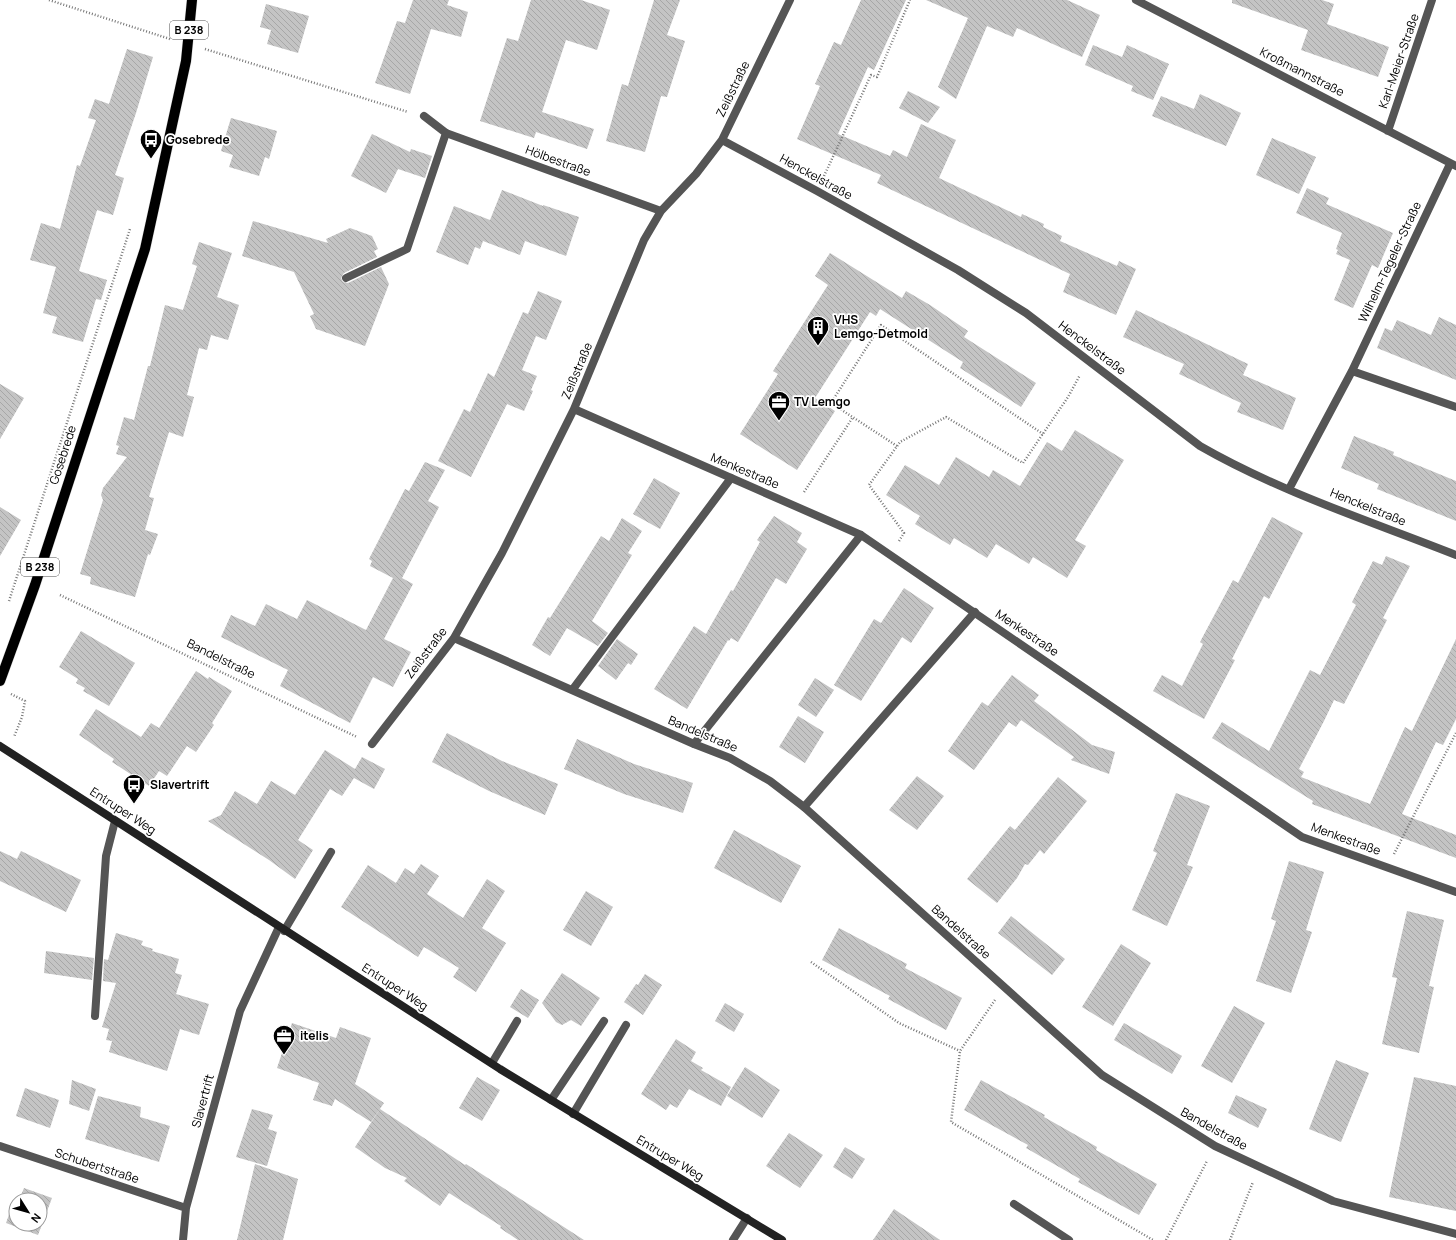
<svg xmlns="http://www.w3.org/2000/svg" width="1456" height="1240" viewBox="0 0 1456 1240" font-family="Manrope,sans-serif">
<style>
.building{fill:url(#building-back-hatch)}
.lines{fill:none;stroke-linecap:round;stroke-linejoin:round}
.primary-casing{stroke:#dbdbdb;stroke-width:11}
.path{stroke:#777;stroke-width:2.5;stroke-dasharray:1 2;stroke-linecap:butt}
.lane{stroke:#555;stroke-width:8}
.street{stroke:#555;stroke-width:8}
.secondary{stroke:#222;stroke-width:8}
.primary{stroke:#000;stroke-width:10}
.labels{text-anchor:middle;stroke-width:3.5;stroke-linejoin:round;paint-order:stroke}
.shield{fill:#fff;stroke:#4c4c4c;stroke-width:1}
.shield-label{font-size:11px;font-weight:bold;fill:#000}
.street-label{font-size:12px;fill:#000;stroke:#fff}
.poi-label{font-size:12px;font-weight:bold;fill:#000;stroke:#fff;text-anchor:start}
</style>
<defs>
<pattern id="building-back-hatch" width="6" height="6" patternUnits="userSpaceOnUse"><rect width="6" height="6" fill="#c4c4c4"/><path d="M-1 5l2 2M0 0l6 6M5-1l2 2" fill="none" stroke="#a7a7a7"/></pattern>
</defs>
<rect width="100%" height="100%" fill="#fff"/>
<path class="building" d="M413,0H449L447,5L468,12L461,37L431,29L410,94L375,83L397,21L405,23Z
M531,0H581L610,10L597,50L566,40L542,112L594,129L587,149L536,132L534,138L480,121L507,38L518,41Z
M654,0H680L667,35L685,41L667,97L661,96L645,152L606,141L622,84L628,86Z
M861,0H906L874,70L868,67L838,134L890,156L893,150L907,157L921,124L956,140L939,178L1021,217L1022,214L1044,224L1043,227L1062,236L1060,241L1117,266L1119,261L1136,269L1116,315L1063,292L1070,274L877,183L881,175L797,139L820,86L815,84L834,42L841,45Z
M926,0H1067L1100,15L1082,57L1017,28L1013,37L987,26L956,99L938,87L968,18Z
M1232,0H1322L1334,4L1327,24L1389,47L1378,77L1301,50L1308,30L1232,3Z
M266,4L309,16L298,53L267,44L271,30L260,27Z
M1093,45L1122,57L1127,45L1169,64L1153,100L1131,91L1133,86L1085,65Z
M127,49L153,57L136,113L115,175L124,178L113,215L97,210L79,271L107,280L101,300L96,299L83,342L52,333L57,317L43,313L56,267L30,260L41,223L60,229L77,165L80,166L96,120L88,118L95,99L109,104Z
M908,91L940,107L928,123L899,108Z
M1200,94L1241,113L1226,146L1152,116L1161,96L1194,109Z
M231,118L277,131L269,159L265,157L259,176L229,167L233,155L221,151Z
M372,134L410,152L411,149L432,156L425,178L398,169L386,193L351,176Z
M1272,138L1316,157L1299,194L1256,175Z
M1307,188L1329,198L1326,204L1393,233L1378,268L1372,265L1353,308L1334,300L1350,260L1336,254L1338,250L1336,249L1342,233L1296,213Z
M502,190L543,206V205L579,217L566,256L525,241L520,255L483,241L480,249L475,247L468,265L436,252L454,206L490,220Z
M253,221L328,243L326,239L350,228L372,236L378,249L374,251L377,257L344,273L341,278L343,282L348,283L381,267L389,284L365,346L316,329L310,316L314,314L294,272L242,256Z
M199,242L232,253L217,297L239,305L228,340L211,335L207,350L199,348L187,395L194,397L183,437L169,432L149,497L154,498L145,530L158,534L150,555L148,554L135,597L90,584L91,577L80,574L103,500L101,495L103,488L127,457L116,454L119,446L116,445L124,417L134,420L148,366H150L165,305L183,310L197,266L192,264Z
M830,253L902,298L906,291L930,305L968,331L964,337L1036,383L1021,407L960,368L963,362L880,309L876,316L870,312L815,398L835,411L797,470L740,434L778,374L773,371L828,285L815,276Z
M538,291L562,301L546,340L536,336L522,370L537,376L531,390L533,391L524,411L507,404L471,477L438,461L464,409L470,412L488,373L494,377L523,312L528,314Z
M1136,310L1248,364L1243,375L1296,398L1283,430L1237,412L1241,403L1179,374L1184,364L1123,337Z
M1439,317L1456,325V380L1377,348L1385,328L1392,331L1397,320L1431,335Z
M0,384L24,398L0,439Z
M1075,430L1124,460L1075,540L1086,546L1067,578L1033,557L1029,564L996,544L987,558L954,538L950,545L915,524L920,516L886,495L905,465L939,485L956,457L989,477L993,470L1020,486L1047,442L1062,451Z
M1354,436L1394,452L1393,455L1456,481V521L1377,489L1379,484L1341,468Z
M425,462L445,470L428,501L439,507L402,578L413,584L384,639L411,652L393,687L373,677L350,723L280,686L288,670L221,637L231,615L255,626L266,604L297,619L307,600L366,630L393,578L370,566L372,561L369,559L405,489L409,491Z
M654,478L680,493L660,529L633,514Z
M0,507L21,520L0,556Z
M774,516L802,533L797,542L807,549L786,584L776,578L738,642L731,638L729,641L728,640L687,709L654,689L694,626L706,634L731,590L733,591L760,542L757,540Z
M1272,517L1303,533L1269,599L1264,596L1232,659L1235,660L1204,719L1153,691L1162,675L1182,686L1203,644L1200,642L1233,580L1238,583Z
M622,518L642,531L628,553L632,555L592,621L608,633L598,646L567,628L550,656L532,645L548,617L550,618L601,536L609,541Z
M1386,556L1410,566L1383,618L1387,620L1344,704L1334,700L1324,721L1299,769L1304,772L1301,777L1370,804L1405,727L1412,731L1456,639V719L1443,745L1436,742L1402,814L1456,835V858L1312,804L1313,801L1212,738L1222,722L1269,751L1310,670L1320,675L1356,605L1352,602L1373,561L1382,565Z
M904,588L934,608L911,643L902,637L861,701L834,685L874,619L881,623Z
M81,631L135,663L109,706L83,691L85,688L76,683L78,679L59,667Z
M617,639L638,654L631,665L628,663L616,680L598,666Z
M196,671L208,679L209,677L232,691L212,723L214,725L196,752L187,746L167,776L159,771L149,786L112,762L114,759L79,735L96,709L141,737L151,723L159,728Z
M1012,675L1039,695L1034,701L1092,745L1115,752L1109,774L1071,760L1074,757L1021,720L1016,727L1009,722L974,770L948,751L982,702L988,706Z
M815,678L834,690L816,717L798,705Z
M798,716L824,732L805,763L779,747Z
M447,733L502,761L558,784L545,815L489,791L432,762Z
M577,739L634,764L693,783L683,813L624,794L564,769Z
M325,750L355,769L362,757L385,769L374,789L354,778L342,796L330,789L298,840L313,850L295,879L269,860L208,821L221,815L235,791L257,804L271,781L295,795Z
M917,776L944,796L917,830L889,810Z
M1058,777L1087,801L1044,854L1040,850L1028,865L1025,864L1017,878L997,903L967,879L1010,826L1015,830Z
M1176,793L1210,806L1187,865L1193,867L1167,926L1132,910L1157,853L1153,851Z
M734,830L801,866L781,903L714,868Z
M0,851L17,859L21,851L81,880L66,912L0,881Z
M1289,861L1324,872L1306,930L1312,932L1291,993L1256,981L1276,921L1271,919Z
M421,864L439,876L427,894L463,918L487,879L505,891L482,928L506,943L476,992L453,977L459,968L424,947L418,957L341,907L368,865L396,883L405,868L414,874Z
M586,891L613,907L591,946L563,930Z
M1407,911L1444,920L1429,986L1434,987L1419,1053L1382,1044L1397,978L1392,977Z
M1011,916L1065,959L1052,975L998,933Z
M839,928L907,964L905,968L962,998L946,1030L888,999L890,996L822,960Z
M116,933L143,941L141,945L153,949L152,951L179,959L175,973L182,975L176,994L209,1004L199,1035L180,1029L167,1071L109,1052L112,1041L106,1040L109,1029L102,1027L116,983L103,981L104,959L108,960Z
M1121,944L1151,963L1113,1026L1082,1007Z
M46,951L94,958L92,980L44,973Z
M562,973L600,998L581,1026L571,1020L562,1025L556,1022L542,1003Z
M645,974L662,985L643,1015L624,1002L636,984L638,985Z
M521,989L539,1000L528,1018L510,1007Z
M725,1003L744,1014L734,1032L715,1021Z
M1234,1006L1265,1023L1232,1083L1201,1066Z
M292,1023L336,1038L340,1027L371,1038L355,1084L384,1103L371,1122L335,1099L332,1106L313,1100L319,1083L277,1068Z
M1124,1023L1182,1056L1172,1074L1114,1040Z
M676,1039L696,1052L691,1061L703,1068L701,1070L731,1087L721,1106L689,1089L677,1108L670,1104L666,1110L641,1094Z
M1336,1060L1369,1073L1341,1142L1309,1129Z
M745,1067L780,1090L762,1118L727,1096Z
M477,1077L500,1090L482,1121L459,1108Z
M1414,1077L1456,1086V1211L1389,1197Z
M72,1080L96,1089L89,1111L69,1104Z
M981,1080L1045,1115L1044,1117L1097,1147L1096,1150L1157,1184L1139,1215L1078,1182L1080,1179L1026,1148L1028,1145L964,1110Z
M25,1088L59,1100L50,1128L16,1116Z
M1236,1095L1267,1109L1258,1128L1228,1113Z
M98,1096L141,1107L140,1117L170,1126L159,1162L85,1139Z
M252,1109L273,1115L268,1129L277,1132L267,1166L236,1157Z
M380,1109L465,1165L466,1164L584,1240H518L500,1228L501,1226L449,1193L440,1206L404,1181L407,1178L385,1168L355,1147Z
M789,1133L823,1155L800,1188L766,1166Z
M845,1147L865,1159L852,1179L833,1167Z
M255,1164L298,1179L283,1240H237Z
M24,1188L52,1198L38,1235L6,1223L12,1206L16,1207V1224H40V1200H19Z
M894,1209L940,1240H873Z"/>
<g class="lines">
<g class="primary-casing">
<path id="primary" d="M0,681L35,585L145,249L186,61L192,0"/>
</g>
<path class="path" d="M49,0L170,39
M205,49L408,112
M824,176L871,75L877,77L910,0
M897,446L831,403L881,325L1043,434
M804,492L853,417
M899,541L904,533L869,485L900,442L946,417L1023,463L1068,397L1080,375
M60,595L357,737
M9,601L130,229
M11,694L25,701L22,717L14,737
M1394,854L1456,733
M811,962L899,1023L960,1051
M995,1000L960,1051L951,1122L1153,1240
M1166,1240L1207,1161
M1230,1240L1253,1182"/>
<path class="lane" d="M346,278L407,249L446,133L424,116
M573,689L731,478
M694,744L861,535
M804,807L975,612
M284,931L331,852
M95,1016L106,856L115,821
M492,1063L517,1021
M551,1100L604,1021
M573,1114L626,1025
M1014,1204L1069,1240
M733,1240L747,1218"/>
<path class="street" d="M1136,0L1456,166
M1388,131L1432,0
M446,133L661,211
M722,140L817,191L958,270L1026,313L1200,446C1280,492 1370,521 1456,555
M1352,371L1456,407
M574,409L861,535L1302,837L1456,892
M1289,489L1352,371L1450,164
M454,638L694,744L730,758L770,781L804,807L1102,1075L1215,1146L1333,1201L1456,1234
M372,744L454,638L502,553L574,409L644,240L661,211L696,174L722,140L790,0
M0,1146L186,1208
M183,1240L186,1208L240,1011L279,927"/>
<path class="secondary" d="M0,746L500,1069L782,1240"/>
<use href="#primary" class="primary"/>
</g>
<defs>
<g id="bus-pin" transform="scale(1.15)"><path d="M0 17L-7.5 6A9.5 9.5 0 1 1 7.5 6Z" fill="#000" stroke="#fff"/><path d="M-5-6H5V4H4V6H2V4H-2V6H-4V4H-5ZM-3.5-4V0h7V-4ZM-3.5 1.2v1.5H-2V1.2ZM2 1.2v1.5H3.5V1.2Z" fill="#fff"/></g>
<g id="building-pin" transform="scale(1.15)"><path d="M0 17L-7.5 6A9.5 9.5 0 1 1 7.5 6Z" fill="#000" stroke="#fff"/><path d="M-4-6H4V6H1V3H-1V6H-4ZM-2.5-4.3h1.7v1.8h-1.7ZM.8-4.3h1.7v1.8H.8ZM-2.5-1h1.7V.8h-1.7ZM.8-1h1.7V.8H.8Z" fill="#fff"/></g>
<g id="office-pin" transform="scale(1.15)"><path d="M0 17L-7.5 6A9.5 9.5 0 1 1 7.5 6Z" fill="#000" stroke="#fff"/><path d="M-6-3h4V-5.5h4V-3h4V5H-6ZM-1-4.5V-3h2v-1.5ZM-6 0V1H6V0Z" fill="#fff"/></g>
</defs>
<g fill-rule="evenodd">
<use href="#bus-pin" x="151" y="140"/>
<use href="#building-pin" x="818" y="327"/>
<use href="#office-pin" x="779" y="402"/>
<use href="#bus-pin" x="134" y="785"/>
<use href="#office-pin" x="284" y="1036"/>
</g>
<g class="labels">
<g class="shield">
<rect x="170" y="21" width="38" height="18" rx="3"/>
<rect x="21" y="558" width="38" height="18" rx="3"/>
</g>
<g class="shield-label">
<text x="189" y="34">B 238</text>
<text x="40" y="571">B 238</text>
</g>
<g class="street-label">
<text transform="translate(1399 61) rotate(-71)" y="4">Karl-Meier-Straße</text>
<text transform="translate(1302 72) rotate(27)" y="4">Kroßmannstraße</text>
<text transform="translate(733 89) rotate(-64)" y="4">Zeißstraße</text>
<text transform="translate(558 161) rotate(20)" y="4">Hölbestraße</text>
<text transform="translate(816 177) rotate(29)" y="4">Henckelstraße</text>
<text transform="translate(1390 262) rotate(-65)" y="4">Wilhelm-Tegeler-Straße</text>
<text transform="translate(1092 348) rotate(37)" y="4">Henckelstraße</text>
<text transform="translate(577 371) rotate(-67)" y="4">Zeißstraße</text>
<text transform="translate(63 455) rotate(-72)" y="4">Gosebrede</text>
<text transform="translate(745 471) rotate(23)" y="4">Menkestraße</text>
<text transform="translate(1368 507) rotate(22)" y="4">Henckelstraße</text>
<text transform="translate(1027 633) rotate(34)" y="4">Menkestraße</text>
<text transform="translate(426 653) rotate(-53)" y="4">Zeißstraße</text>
<text transform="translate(221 659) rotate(26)" y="4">Bandelstraße</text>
<text transform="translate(703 734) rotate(23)" y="4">Bandelstraße</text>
<text transform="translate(123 811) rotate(33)" y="4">Entruper Weg</text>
<text transform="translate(1346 839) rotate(20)" y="4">Menkestraße</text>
<text transform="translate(961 932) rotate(42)" y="4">Bandelstraße</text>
<text transform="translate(395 987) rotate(33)" y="4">Entruper Weg</text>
<text transform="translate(203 1101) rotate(-75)" y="4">Slavertrift</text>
<text transform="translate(1214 1129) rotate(29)" y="4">Bandelstraße</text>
<text transform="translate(670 1158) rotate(31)" y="4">Entruper Weg</text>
<text transform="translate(97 1166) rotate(18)" y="4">Schubertstraße</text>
</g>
<g class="poi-label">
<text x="166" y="144">Gosebrede</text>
<text x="834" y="324">VHS<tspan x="834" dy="14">Lemgo-Detmold</tspan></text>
<text x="794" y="406">TV Lemgo</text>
<text x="150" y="789">Slavertrift</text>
<text x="300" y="1040">itelis</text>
</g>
</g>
<g transform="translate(28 1212) rotate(127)"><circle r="19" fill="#ffffff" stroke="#999999"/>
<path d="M0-3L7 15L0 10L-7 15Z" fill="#000000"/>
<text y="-6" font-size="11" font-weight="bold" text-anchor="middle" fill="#000000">N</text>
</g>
</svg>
